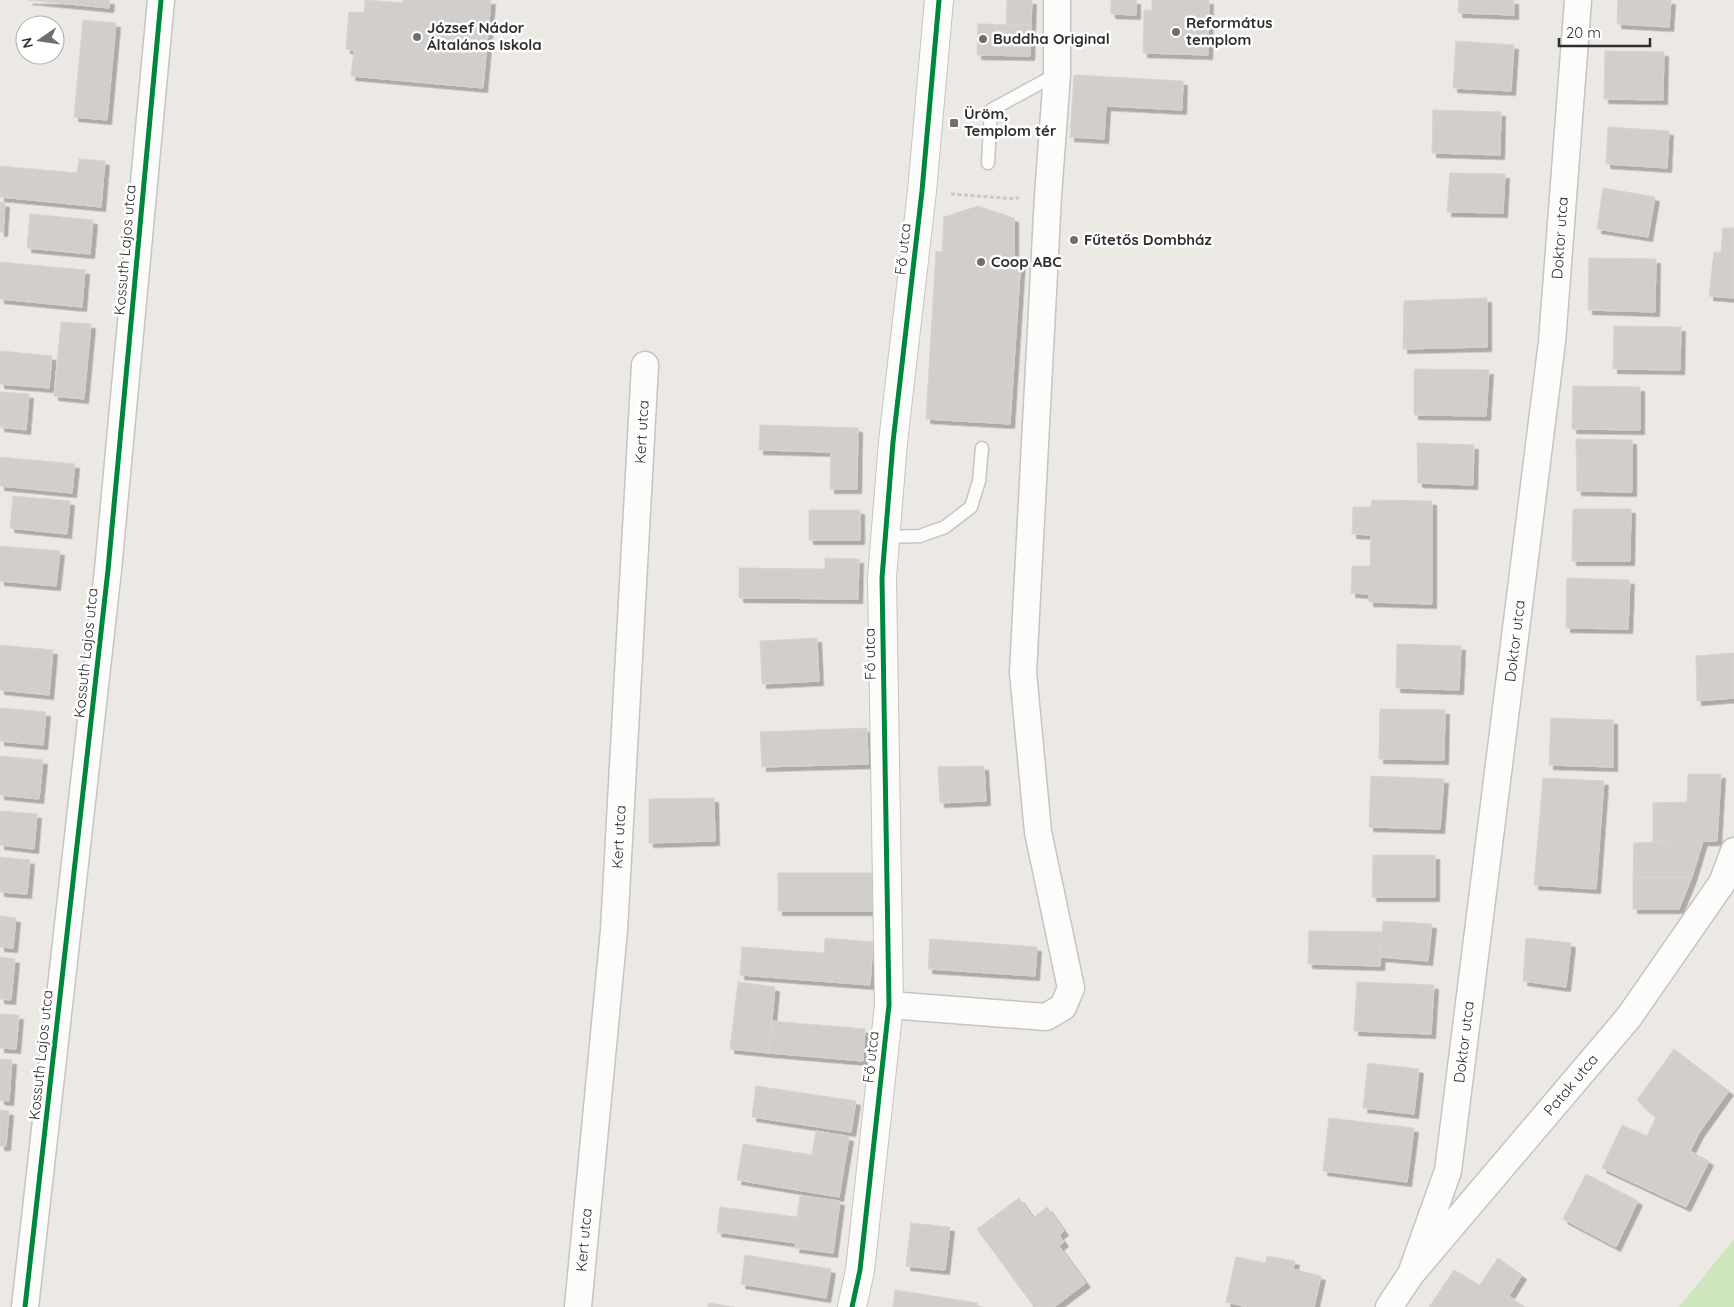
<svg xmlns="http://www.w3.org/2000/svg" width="1734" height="1307" viewBox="0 0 1734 1307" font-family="Quicksand,sans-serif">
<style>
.green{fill:#cee6be}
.building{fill:#d1cecb;stroke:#d7d4d0;filter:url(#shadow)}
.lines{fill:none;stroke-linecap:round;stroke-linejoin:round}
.service-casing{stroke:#c5c4c5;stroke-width:15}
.minor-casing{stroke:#c5c4c5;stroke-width:29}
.tertiary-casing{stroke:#c5c4c5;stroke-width:30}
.path{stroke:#c9c9c8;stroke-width:3;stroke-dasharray:4 2.5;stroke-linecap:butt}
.service{stroke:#fcfcfb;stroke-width:12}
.minor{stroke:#fcfcfb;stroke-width:26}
.tertiary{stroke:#fcfcfb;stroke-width:28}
.cycleway-casing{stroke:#fff;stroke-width:8}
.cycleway{stroke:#00873e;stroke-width:5}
.poi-dot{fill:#706f6e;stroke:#fff;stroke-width:2}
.labels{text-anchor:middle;stroke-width:5;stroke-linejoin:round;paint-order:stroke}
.poi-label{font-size:15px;font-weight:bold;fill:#2e2e2e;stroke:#fff;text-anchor:start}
.street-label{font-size:15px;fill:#2e2e2e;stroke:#fff}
</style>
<defs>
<filter id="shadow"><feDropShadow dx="4.5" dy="4.5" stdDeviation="0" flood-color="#0004"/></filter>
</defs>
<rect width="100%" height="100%" fill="#ece8e4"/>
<path class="green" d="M1734,1239V1307H1679Z"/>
<path class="building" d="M28,0H110L109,8Z
M365,0L403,3V0H491L483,88L351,76L354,50L346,49L349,12L364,13Z
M1007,0H1032L1031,25H1006Z
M1111,0H1136V15L1111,14Z
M1152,0H1209L1208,55L1143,53L1144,10H1152Z
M1459,0H1514V15L1458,13Z
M1618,0H1671L1669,27L1617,24Z
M83,20L116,23L107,120L74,117Z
M978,24L1031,25L1030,56L977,55Z
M1456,41L1514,45L1511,91L1453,88Z
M1605,51L1664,52L1663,100L1604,99Z
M1074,75L1183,81L1182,110L1106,106L1104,139L1070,137Z
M1433,110L1501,112L1500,155L1432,153Z
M1608,127L1669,131L1667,168L1606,164Z
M79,159L105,161L101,207L0,197V166L77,173Z
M1450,173L1505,174L1503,213L1447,212Z
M1603,188L1655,197L1648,237L1597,229Z
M0,202L5,203L3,232H0Z
M978,206L1014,218V256L1021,258L1010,424L926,419L936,251L942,252L944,217Z
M30,214L93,220L90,254L27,248Z
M1723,228H1734V298L1709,296L1714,252H1721Z
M1589,258L1656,259L1655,312L1588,310Z
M0,262L85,270L82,307L0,299Z
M1487,298V347L1403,349L1404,301Z
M61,322L91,324L84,399L54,396Z
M1614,326L1681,327L1680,370L1613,369Z
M0,351L52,356L49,388L0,384Z
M1414,369L1489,370L1486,416L1414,415Z
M1573,386L1640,387V430L1572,429Z
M0,392L29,394L26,430L0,427Z
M760,425L858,428L857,489H830L831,452L759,450Z
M1576,439L1632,440V492L1577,491Z
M1417,443L1474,445L1473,485L1418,483Z
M0,457L75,464L72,493L0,486Z
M13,496L70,501L67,534L10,528Z
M1372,500L1432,501V604L1369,602V594L1351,593L1352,566H1370L1371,535L1352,534L1353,507H1371Z
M1573,509H1631L1630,561H1572Z
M809,510H860V540H809Z
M0,546L60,551L56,586L0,581Z
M825,558L859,559L858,599L739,598V568L825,569Z
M1567,578L1630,580L1628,629L1566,628Z
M817,638L819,681L762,684L760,641Z
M1397,644L1461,646L1459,690L1396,688Z
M0,645L53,650L49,695L0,690Z
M1734,653V698L1697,701L1696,656Z
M0,708L46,712L43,745L0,741Z
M1380,709L1445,710L1444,760L1379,759Z
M1551,718L1613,720V767L1549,765Z
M867,728L868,764L762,767L760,732Z
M0,756L43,760L39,799L0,795Z
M984,766L986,801L940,803L938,767Z
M1688,774H1721L1717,841L1653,842V803L1687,802Z
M1371,776L1444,779L1440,829L1369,827Z
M1543,778L1604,781L1596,889L1534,885Z
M714,798L715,841L649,843V799Z
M0,811L37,814L34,849L0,845Z
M1703,841L1692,877H1633L1634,843Z
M1373,855H1435V897H1372Z
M0,857L30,860L27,894L0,892Z
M778,873H872L873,911H778Z
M1633,877H1692L1679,909H1633Z
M0,916L16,918L13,948L0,947Z
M1383,921L1432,924L1428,961L1380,957Z
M1309,931L1382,932L1380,966L1308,964Z
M825,938L873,942L870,985L740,975L742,947L824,953Z
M1526,938L1571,943L1566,987L1523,981Z
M930,939L1037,947L1035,976L928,969Z
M0,957L15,959L11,1000L0,999Z
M738,982L775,987L769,1053L730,1049Z
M1357,982L1434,985L1431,1034L1354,1031Z
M0,1014L19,1015L16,1049L0,1048Z
M771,1021L865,1029L863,1061L769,1053Z
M1674,1049L1729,1091L1699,1133L1690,1151L1709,1161L1686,1207L1602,1168L1622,1125L1647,1136L1656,1117L1637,1100Z
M0,1059L12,1060L9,1101L0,1100Z
M1368,1063L1419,1069L1414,1114L1363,1108Z
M756,1086L856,1101L851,1132L752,1117Z
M0,1110L9,1111L6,1146H0Z
M1329,1118L1414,1128L1407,1182L1323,1171Z
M816,1131L849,1137L839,1197L737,1180L743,1144L812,1155Z
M1586,1174L1638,1201L1616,1247L1563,1219Z
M800,1196L840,1201L833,1253L795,1248L796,1243L717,1232L720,1207L797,1217Z
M1019,1198L1033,1218L1047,1207L1064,1231L1059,1235L1064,1242L1059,1246L1086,1283L1054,1307H1034L977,1229Z
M911,1223L950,1227L945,1270L906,1266Z
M745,1255L831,1269L826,1298L741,1284Z
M1267,1256L1295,1261L1293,1269L1321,1276L1314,1307H1247L1226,1302L1236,1257L1266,1263Z
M1498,1258L1522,1275L1509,1296L1525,1307H1429L1454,1270L1480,1285Z
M895,1290L978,1303L977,1307H893Z
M709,1303L734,1307H708Z"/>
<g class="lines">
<g class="service-casing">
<path id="service" d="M988,163L991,110L1057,74
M885,537L920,536L945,527L971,507L979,481L982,448"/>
</g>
<g class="minor-casing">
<path id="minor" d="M889,1005L1046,1017L1063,1007L1071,988L1038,832L1023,672L1048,196L1057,74V0
M1411,1274L1448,1171L1552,342L1578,0
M25,1307L108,570L161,0
M578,1307L614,930L645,365
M1389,1307L1411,1274L1629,1017L1722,883L1734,851"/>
</g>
<g class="tertiary-casing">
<path id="tertiary" d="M852,1307L860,1270L889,1005L882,578L893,442L922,191L939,0"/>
</g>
<path class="path" d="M951,194L1015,199L1019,197"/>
<use href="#service" class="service"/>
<use href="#minor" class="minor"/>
<use href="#tertiary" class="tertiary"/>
<g class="cycleway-casing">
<path id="cycleway" d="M25,1307L108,570L161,0
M852,1307L860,1270L889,1005L882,578L893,442L922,191L939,0"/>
</g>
<use href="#cycleway" class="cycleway"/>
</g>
<g class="poi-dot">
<circle cx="1176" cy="32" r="5"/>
<circle cx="417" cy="37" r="5"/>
<circle cx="983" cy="39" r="5"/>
<rect x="949" y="118" width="10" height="10" rx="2.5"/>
<circle cx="1074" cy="240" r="5"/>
<circle cx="981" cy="262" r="5"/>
</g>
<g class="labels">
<g class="poi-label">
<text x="1186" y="28">Református<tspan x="1186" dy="17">templom</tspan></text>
<text x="427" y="33">József Nádor<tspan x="427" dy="17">Általános Iskola</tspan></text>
<text x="993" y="44">Buddha Original</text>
<text x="964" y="119">Üröm,<tspan x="964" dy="17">Templom tér</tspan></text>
<text x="1084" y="245">Fűtetős Dombház</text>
<text x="991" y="267">Coop ABC</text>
</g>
<g class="street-label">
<text transform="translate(1560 238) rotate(-86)" y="5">Doktor utca</text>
<text transform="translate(903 249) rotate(-84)" y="5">Fő utca</text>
<text transform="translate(125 250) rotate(-85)" y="5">Kossuth Lajos utca</text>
<text transform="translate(642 432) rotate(-87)" y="5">Kert utca</text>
<text transform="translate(1515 641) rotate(-83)" y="5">Doktor utca</text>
<text transform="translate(86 653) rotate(-84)" y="5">Kossuth Lajos utca</text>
<text transform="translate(870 654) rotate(-91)" y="5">Fő utca</text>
<text transform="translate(619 837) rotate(-87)" y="5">Kert utca</text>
<text transform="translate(1464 1042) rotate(-83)" y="5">Doktor utca</text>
<text transform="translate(41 1055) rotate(-84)" y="5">Kossuth Lajos utca</text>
<text transform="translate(871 1057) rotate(-84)" y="5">Fő utca</text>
<text transform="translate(1571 1085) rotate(-50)" y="5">Patak utca</text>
<text transform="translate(584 1240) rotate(-85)" y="5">Kert utca</text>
</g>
</g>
<g transform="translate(40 40) rotate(257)"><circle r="24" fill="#ffffff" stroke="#ababab"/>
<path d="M0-4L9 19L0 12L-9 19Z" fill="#706f6e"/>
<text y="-8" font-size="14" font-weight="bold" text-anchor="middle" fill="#2e2e2e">N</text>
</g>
<path d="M1559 38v8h91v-8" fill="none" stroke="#2e2e2e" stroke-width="2.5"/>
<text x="1566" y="38" font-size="15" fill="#2e2e2e" stroke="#ffffff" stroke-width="4" paint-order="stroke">20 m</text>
</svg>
